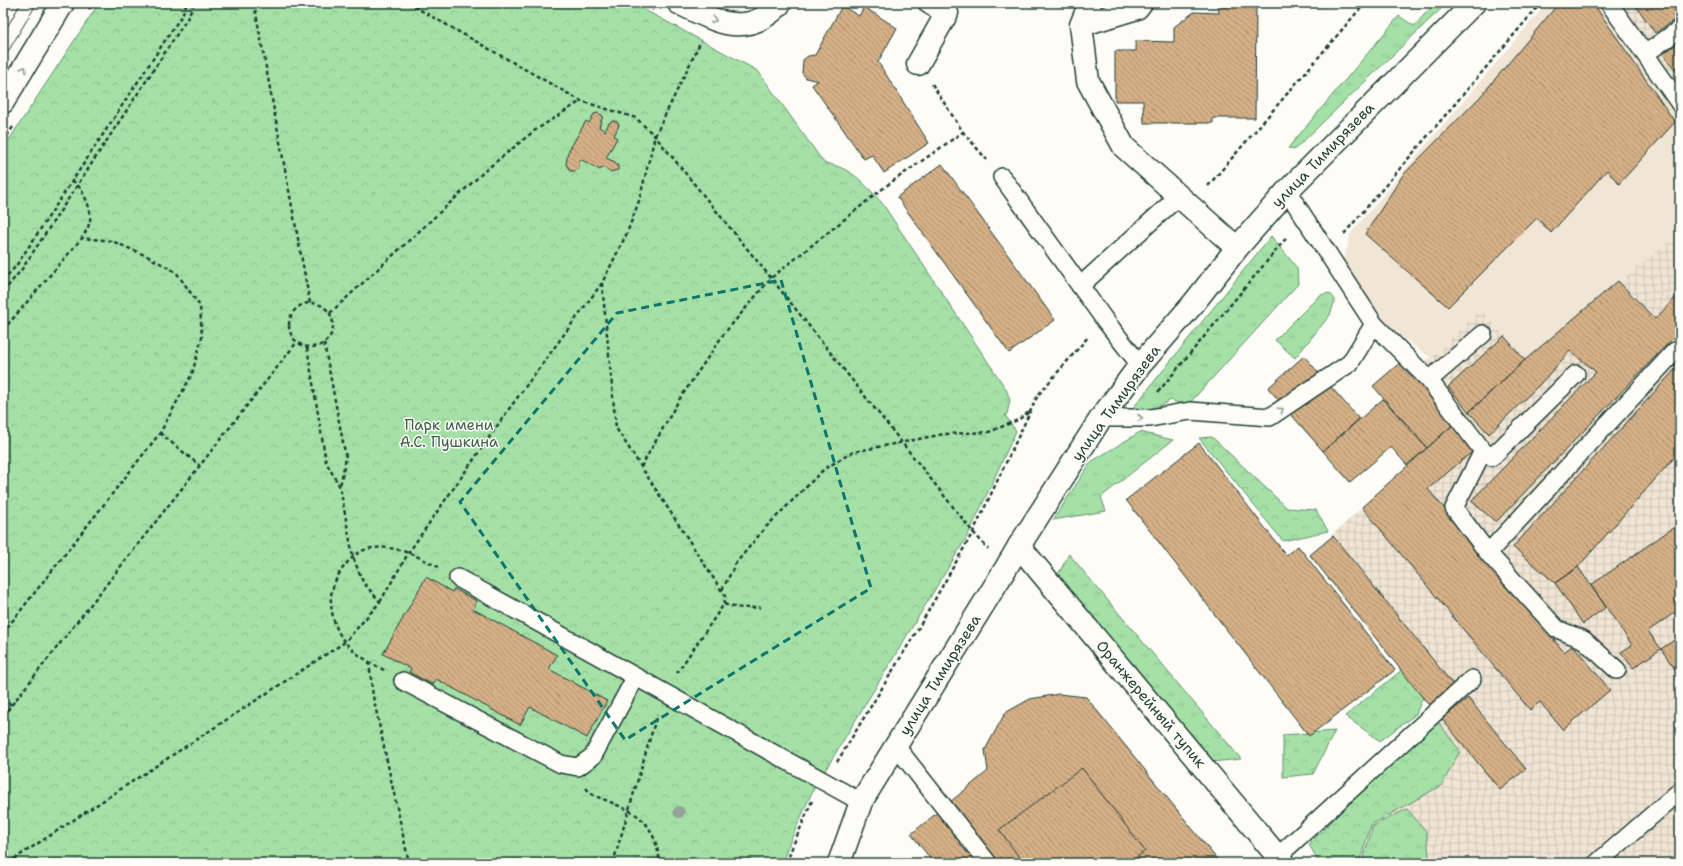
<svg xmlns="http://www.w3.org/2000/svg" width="1683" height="866" viewBox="0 0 1683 866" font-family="'Shantell Sans',sans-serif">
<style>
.built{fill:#f1e5d5}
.industrial{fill:url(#industrial-grid)}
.grass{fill:url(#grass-tufts);stroke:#628f6e}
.forest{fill:url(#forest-crowns);stroke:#628f6e}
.building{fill:url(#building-back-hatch);stroke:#1f3d34}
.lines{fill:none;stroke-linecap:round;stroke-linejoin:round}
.service-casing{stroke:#1f3d34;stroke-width:20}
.minor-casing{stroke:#1f3d34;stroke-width:25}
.tertiary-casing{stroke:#1f3d34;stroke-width:25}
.primary-casing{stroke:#1f3d34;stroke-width:25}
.path{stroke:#1f3d34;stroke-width:2.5;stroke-dasharray:4 3;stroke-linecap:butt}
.service{stroke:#fdfcf7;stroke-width:17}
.minor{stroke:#fdfcf7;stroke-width:22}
.tertiary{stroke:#fdfcf7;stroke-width:22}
.primary{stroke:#fdfcf7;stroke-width:22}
.tram{stroke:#1f3d34;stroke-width:1}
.tree{fill:#92a598}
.oneway{stroke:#8e9c96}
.marked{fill:none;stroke:#0f766e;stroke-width:3;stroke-dasharray:8 5;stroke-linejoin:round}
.labels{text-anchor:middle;stroke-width:3;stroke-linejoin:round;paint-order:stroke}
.street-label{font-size:15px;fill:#1f3d34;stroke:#fdfcf7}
.park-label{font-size:15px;fill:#3a5e4b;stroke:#fdfcf7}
</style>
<defs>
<pattern id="industrial-grid" width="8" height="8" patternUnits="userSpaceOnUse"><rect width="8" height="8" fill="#f1e5d5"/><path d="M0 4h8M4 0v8" fill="none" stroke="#cec5b7"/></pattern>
<pattern id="grass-tufts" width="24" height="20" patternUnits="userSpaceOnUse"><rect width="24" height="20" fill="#a5e1a7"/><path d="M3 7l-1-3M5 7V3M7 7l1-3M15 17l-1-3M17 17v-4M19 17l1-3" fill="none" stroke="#8ec290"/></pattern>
<pattern id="forest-crowns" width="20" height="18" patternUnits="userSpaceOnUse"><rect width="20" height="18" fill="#a5e1a7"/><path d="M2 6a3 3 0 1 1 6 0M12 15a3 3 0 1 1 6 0" fill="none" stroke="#8ec290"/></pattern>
<pattern id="building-back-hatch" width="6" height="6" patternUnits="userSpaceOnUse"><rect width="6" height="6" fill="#d5b087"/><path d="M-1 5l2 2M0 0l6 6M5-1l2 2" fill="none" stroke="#ac906f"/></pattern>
</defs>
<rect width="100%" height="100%" fill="#fdfcf7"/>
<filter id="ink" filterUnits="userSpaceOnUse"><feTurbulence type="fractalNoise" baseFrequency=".025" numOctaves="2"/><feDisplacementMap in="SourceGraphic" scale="8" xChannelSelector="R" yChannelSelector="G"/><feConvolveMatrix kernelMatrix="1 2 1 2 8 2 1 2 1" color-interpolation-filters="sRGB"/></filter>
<g filter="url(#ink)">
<path class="built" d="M1547,3H1597L1680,120V232L1525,360L1481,310L1431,358L1387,327L1343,262L1351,233Z"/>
<path class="industrial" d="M1597,3H1680V120Z
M1680,232V863H1359L1324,824L1442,719L1431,708L1310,555L1457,421L1411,368L1431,358L1481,310L1525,360Z"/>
<path class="grass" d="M1435,3H1447L1294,150L1288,148L1399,16L1414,26Z
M1271,236L1297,268L1298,284L1187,406L1171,400L1154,409L1133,408Z
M1330,293L1335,300L1330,315L1295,358L1275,340L1320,295Z
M1140,432L1173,440L1101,497L1106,511L1053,520L1091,462Z
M1069,554L1241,759L1212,762L1058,575Z
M1407,809L1426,831L1430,863H1362L1373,826Z"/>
<path class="forest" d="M99,3H632L758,71L824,163C851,167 864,183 882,203L1006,389L1010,400L1007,414L1005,415L1016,431L968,535L812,792L786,851L783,863H3V149Z
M1212,437L1287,508L1316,510L1328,531L1283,541L1199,438Z
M1408,665L1426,689L1416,714L1380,741L1345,716Z
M1435,718L1460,751L1442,785L1371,825L1359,863H1319L1309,844Z
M1335,731L1313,774L1283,777V735Z"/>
<path class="building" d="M1218,3H1325V6H1256L1255,118H1213V123H1144L1143,101H1115V51H1136V41L1174,42V27L1194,12L1219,13Z
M1559,3H1593L1675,122L1619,184L1607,170L1551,233L1537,218L1448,307L1365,234L1403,175L1480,97Z
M1634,3H1680V16L1655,33Z
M842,6L859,16L864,7L897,28L878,62L929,143L884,173L872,155L864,159L812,85L818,81L806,78L802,73L803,60L808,56L815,55Z
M1680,41V76L1663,54Z
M598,113L603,116L599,127L605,131L609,123L613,121L617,122L619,125L614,136L617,138L606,158L615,162L618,166V170L610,172L602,167L600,170L580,159L579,167L576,171H570L566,164L568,152L586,121L589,123L594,114Z
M942,164L1055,320L1009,353L897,197Z
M1618,281L1655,319L1679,294L1680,334L1679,332L1496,522L1471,501L1596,372L1570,351L1540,384L1489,434L1469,412L1525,360Z
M1504,336L1525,360L1469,412L1448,387Z
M1304,356L1359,419L1323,451L1268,388Z
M1403,360L1457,421L1427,448L1373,386Z
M1680,364V451L1578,567L1555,583L1513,547Z
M1383,399L1427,448L1407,465L1391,447L1350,482L1323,451Z
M1457,421L1479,446L1428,489L1564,652L1573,645L1610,690L1563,730L1540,702L1530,710L1362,507Z
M1199,443L1286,555L1298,546L1395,670L1309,736L1126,500Z
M1680,523V609L1648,631L1661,649L1633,668L1621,652L1632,645L1591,585Z
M1333,536L1455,687L1431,708L1310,555Z
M1578,567L1606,607L1583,624L1555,583Z
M426,577L452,592L454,589L477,601L473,609L557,655L549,669L607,701L587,738L530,707L520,725L436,679L433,685L409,672L411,669L383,654Z
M1680,636V674L1679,675L1661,649Z
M1059,694L1086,697L1220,863H934L911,834L988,771L985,750L1005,713L1030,699Z
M1468,698L1526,769L1500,790L1442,719Z
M1082,768L1145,851L1129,863H1024L999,830Z"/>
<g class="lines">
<g class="service-casing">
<path id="service" d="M1609,3L1680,104
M1645,54L1680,29
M1002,177L1104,319L1140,365
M1287,191L1374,324L1429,380L1483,334
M1080,286L1179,196
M1429,380L1483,451L1492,457L1576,374
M1101,418H1150L1190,411L1270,417L1350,363L1374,324
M1483,451L1454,508L1488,553L1557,629L1584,640L1617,670
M1488,553L1675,351
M458,578L861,802
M403,681L561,764L578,767L593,756L635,678
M895,745L988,863
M1277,857L1472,679
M1597,863L1680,791"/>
</g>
<g class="minor-casing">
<path id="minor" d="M679,3C706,16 735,35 764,17C770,12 776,10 780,3
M1090,3L1081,25L1088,81L1124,147L1237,248
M1081,25L1137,8L1141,3
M918,64L947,13L930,3
M1019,546L1283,863"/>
</g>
<g class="tertiary-casing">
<path id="tertiary" d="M839,863L861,802L1006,568L1019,546L1101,418L1140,365L1193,304L1237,248L1287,191L1474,3"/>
</g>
<g class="primary-casing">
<path id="primary" d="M3,102L63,3"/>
</g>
<path class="path" d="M254,3L310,303
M408,3L581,101L636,118L655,136L771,278L973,532L988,549
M640,3L653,10
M89,9L93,3
M932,84L963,132L987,160
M3,142L13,127
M1208,186L1365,3
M1344,234L1541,3
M3,281L16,266L182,15L187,3
M602,283L616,428L725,596L724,604L677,673
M3,292L22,269L187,19L194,3
M289 325a22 22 0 1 1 44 0a22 22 0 1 1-44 0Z
M330,313L487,169L534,131L581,101
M3,330L82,238C84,234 88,229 89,224C94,212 83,188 73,181
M324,343L346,458L340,486
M1158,392L1288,236
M160,433L199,465
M641,467L679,400L723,335L771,278L886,186L963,132
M722,590L736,563L765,528L824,469L853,452L944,434L989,432L1018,420L1029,412
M380,602L409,552L509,409L602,283L627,233L639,201L655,136L701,41
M724,604C737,609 748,608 761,607
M3,633L160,433L192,374L202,337L200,306L176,272L147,256L112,241L82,238
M369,662L373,696L409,863
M384,670C371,663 354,654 345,642C335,630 330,611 331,596C333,577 352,550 372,548C397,545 417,556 438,567
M3,698L11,705
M3,716L297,342
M837,762L918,629L973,532L1038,395L1089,336
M586,788L591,794C632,812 653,813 660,863
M8,863L345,642L380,602L363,582L353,557L340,487L326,462L307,347
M613,863L657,715
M787,863L791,850L812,801"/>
<use href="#service" class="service"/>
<use href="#minor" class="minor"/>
<use href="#tertiary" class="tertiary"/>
<use href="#primary" class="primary"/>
<path class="tram" d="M3,34L21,3
M3,60L37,3"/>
</g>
<circle class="tree" cx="679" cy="812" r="6"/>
<defs><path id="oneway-chevron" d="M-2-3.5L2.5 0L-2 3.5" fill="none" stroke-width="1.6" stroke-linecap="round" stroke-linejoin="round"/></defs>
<g class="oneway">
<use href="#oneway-chevron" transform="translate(714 20) rotate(20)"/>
<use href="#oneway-chevron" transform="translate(24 69) rotate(-59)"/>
<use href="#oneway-chevron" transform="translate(1281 410) rotate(-34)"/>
<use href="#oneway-chevron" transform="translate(1140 418)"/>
</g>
</g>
<path class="marked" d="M781,280L871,588L625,740L460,502L617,313Z"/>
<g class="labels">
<g class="street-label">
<text transform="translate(1323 155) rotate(-46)" y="5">улица Тимирязева</text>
<text transform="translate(1116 403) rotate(-54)" y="5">улица Тимирязева</text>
<text transform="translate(940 675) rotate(-58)" y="5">улица Тимирязева</text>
<text transform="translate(1151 704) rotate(50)" y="5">Оранжерейный тупик</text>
</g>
<g class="park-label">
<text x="449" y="430">Парк имени<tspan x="449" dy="17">А.С. Пушкина</tspan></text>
</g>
</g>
<rect width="1683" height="866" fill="none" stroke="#fdfcf7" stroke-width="16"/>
<rect x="8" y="8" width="1667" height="850" fill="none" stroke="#1f3d34" stroke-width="1.5" filter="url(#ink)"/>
</svg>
